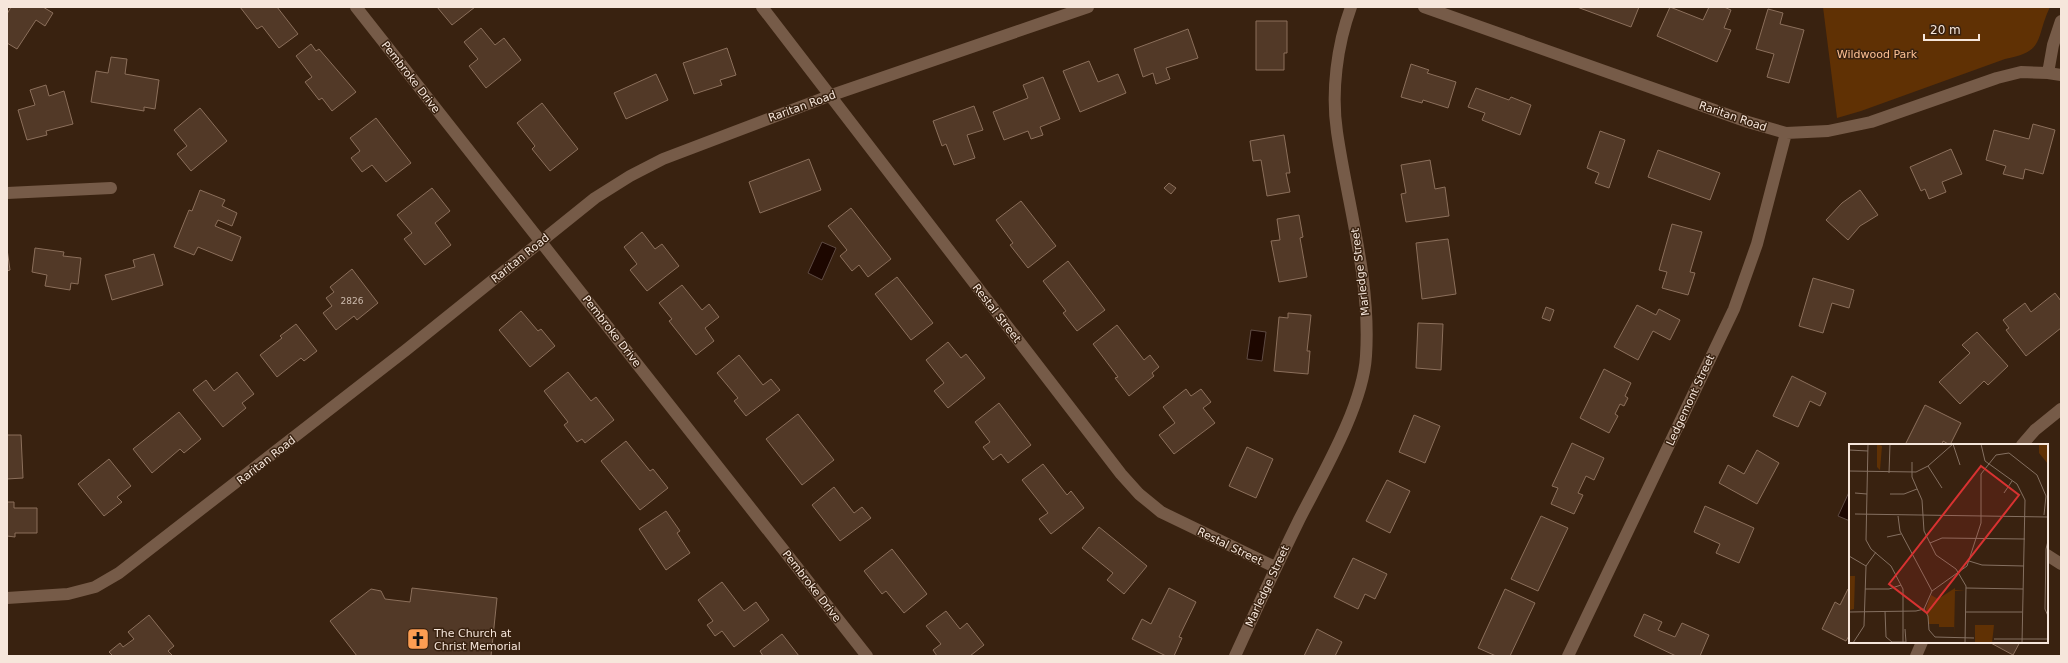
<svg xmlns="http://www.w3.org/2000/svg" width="2068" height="663" viewBox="0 0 2068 663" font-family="'DejaVu Sans',sans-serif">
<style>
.green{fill:#603104}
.water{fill:#1d0700;stroke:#5e4a42}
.building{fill:#523927;stroke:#8b6f5b}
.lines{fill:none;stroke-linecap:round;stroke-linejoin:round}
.minor{stroke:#765b48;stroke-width:12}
.labels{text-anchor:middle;stroke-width:3;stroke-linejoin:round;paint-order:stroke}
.number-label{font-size:9px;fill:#cdbbae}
.park-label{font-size:11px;fill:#fdc094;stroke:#392210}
.street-label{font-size:11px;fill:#f6e6db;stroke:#392210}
.poi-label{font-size:11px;fill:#f6e6db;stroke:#392210;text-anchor:start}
.inset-road{fill:none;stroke:#857061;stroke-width:1}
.view{fill:#d83231;fill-opacity:0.15;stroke:#d83231;stroke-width:2}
.inset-edge{fill:none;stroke:#f6e6db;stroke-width:2}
</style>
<rect width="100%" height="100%" fill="#392210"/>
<path class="green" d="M1823,7H2050C2035,38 2046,52 2005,59L1861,111L1837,118Z"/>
<path class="water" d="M822,242L836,248L822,280L808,273Z
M1251,330L1266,332L1262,361L1247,359Z
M1850,490V521L1838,516Z"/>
<path class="building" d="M11,7H43L53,13L45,26L36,20L17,49L7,43V14Z
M240,7H277L298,34L279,48L262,26L257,29Z
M437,7H475L452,25Z
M1577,7H1639L1631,27Z
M1670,7L1703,20L1709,7H1724L1731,10L1724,28L1731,30L1717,62L1657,36Z
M1768,9L1783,13L1780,24L1804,30L1789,83L1767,77L1774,54L1756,49Z
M1256,21H1287V53H1284V70H1256Z
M481,28L495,45L504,38L521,60L486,88L469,66L478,59L464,42Z
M1188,29L1198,58L1166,68L1170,79L1156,84L1153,73L1143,77L1134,49Z
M311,44L316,51L319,49L356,92L332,111L322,98L319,100L305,82L312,77L296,56Z
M727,48L736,75L720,80L722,85L694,94L683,63Z
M111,57L127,59L125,74L159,80L155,109L144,107V111L91,102L96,71L108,73Z
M1089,61L1098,82L1118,74L1126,93L1080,112L1063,71Z
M1411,64L1429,70L1427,73L1456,82L1448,108L1423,100L1422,103L1401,97Z
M656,74L668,100L626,119L614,93Z
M1043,77L1060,119L1040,127L1043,135L1031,139L1028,131L1004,140L993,112L1028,98L1023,85Z
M46,85L49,96L64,91L73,124L46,131L47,135L27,140L18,110L35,105L30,90Z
M1476,88L1509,100L1511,97L1531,105L1520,135L1482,120L1485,113L1468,107Z
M542,103L578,149L550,171L532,149L535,146L517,123Z
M974,106L983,130L967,135L975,158L954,165L946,144L942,146L933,121Z
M200,108L227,141L191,171L177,154L187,146L174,130Z
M376,118L411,163L386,182L372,165L362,172L351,158L360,151L350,138Z
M2033,124L2055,130L2043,174L2025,169L2023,179L2003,174L2006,166L1986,160L1994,130L2029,139Z
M1600,131L1625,140L1609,188L1595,183L1599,173L1587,168Z
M1284,135L1290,173H1286L1290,192L1267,196L1261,160L1253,161L1250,141Z
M1951,149L1962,174L1942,182L1946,192L1929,199L1925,189L1921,191L1910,167Z
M1658,150L1720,173L1710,200L1648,177Z
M809,159L821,190L760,213L749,182Z
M1430,160L1435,189L1445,187L1449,216L1406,222L1401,194L1406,193L1401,165Z
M1169,183L1176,188L1171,194L1164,188Z
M432,188L450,211L435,223L451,245L425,265L404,239L412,233L397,215Z
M200,190L225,200L222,206L237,213L232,226L218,220L215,226L241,237L232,261L198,247L194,255L174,247L189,210L192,211Z
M1860,190L1878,215L1860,226L1848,240L1826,220L1842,203Z
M1021,201L1056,246L1028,268L1010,245L1013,243L996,220Z
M851,208L891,259L868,277L859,265L852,271L840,256L847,250L828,226Z
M1299,215L1303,237L1300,238L1307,277L1279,282L1271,241L1280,240L1277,219Z
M1672,224L1702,232L1690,272L1695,273L1688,295L1662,288L1667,272L1659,270Z
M642,232L655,249L662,244L679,266L647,291L630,270L637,264L624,247Z
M1448,239L1456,294L1422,299L1416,243Z
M35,248L64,252L63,256L81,258L78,284L71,283L70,290L45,286L47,275L32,272Z
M7,249L10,270L7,271Z
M154,254L163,285L112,300L105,275L135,267L133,260Z
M1068,261L1105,310L1077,331L1063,313L1066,311L1043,281Z
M352,269L378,303L357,320L354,316L336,330L323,313L332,306L326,298L334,292L330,287Z
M897,277L933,323L911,340L875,294Z
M1813,278L1854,290L1849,308L1832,303L1823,333L1799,326Z
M682,285L702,310L709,304L719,317L705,328L714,341L696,355L669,321L672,319L659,303Z
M2055,293L2061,301V328L2026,356L2006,330L2009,328L2003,320L2025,303L2031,312Z
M1637,305L1656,315L1659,309L1680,320L1670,340L1653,331L1638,360L1614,347Z
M1546,307L1554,310L1550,321L1542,318Z
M521,311L538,331L541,329L555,346L530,367L499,330Z
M1288,313L1311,315L1307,351H1310L1308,374L1274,371L1279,317L1288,318Z
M1418,323L1443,324L1441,370L1416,368Z
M296,324L317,351L304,361L301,358L277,377L260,355L282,338L280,336Z
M1117,325L1144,360L1150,355L1159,367L1152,373L1154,376L1129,396L1115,378L1118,377L1093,344Z
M1977,332L2008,366L1988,385L1984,381L1960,404L1939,382L1970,353L1962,345Z
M948,342L961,358L966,354L985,378L948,408L934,391L944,383L926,360Z
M739,355L763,385L771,379L780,390L746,416L734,401L738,398L717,373Z
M1604,369L1631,383L1625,396L1628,398L1624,406L1620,404L1615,414L1618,416L1609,433L1580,418Z
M237,372L254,394L242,403L246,408L223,427L193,390L206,380L214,391Z
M568,372L591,401L596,397L614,420L585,443L582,439L577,442L564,425L568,422L544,391Z
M1792,376L1826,393L1820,406L1810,401L1798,427L1773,416Z
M1186,389L1191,396L1201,389L1211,402L1203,408L1215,423L1174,454L1159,435L1175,423L1163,407Z
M999,403L1031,445L1008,463L1001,454L993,460L983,447L990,442L975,422Z
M1925,405L1961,423L1950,445L1943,441L1942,445H1905Z
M179,412L201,439L184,453L180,449L152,473L133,449Z
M798,414L834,460L802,485L766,439Z
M1414,415L1440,426L1425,463L1399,452Z
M7,435H21L23,478L7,479Z
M626,441L650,471L653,469L668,488L640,510L601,461Z
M1572,443L1604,458L1594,480L1586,476L1578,493L1583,495L1574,514L1551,504L1558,488L1552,486Z
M1247,447L1273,459L1256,498L1229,486Z
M1757,450L1779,463L1757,504L1719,483L1728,465L1744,474Z
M109,459L131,486L117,497L122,502L104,516L78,484Z
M1043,464L1067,495L1071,491L1084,508L1051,534L1039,519L1048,513L1022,480Z
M1387,480L1410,491L1390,533L1366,521Z
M834,487L854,513L862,507L871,518L840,541L812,505Z
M7,502H14V508H37V533H15V537L7,536Z
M1705,506L1754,528L1739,563L1716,553L1720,544L1694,532Z
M666,511L680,531L677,533L690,553L666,570L639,529Z
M1541,516L1568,528L1538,591L1511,579Z
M1099,527L1147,566L1124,594L1107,580L1113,573L1082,548Z
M892,549L927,594L904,613L886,591L882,594L864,571Z
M1353,558L1387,574L1375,599L1365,594L1358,609L1334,597Z
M722,582L744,611L756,602L769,620L734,647L722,631L715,636L707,625L713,621L698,600Z
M412,588L497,598L491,656H357L330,621L371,589L381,591L385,599L410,602Z
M1169,588L1196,602L1179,637L1182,638L1174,656H1166L1132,639L1142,619L1151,624Z
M1505,589L1535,603L1510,656H1496L1478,648Z
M1848,589L1850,590V634L1846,641L1822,629L1835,602L1840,605Z
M946,611L960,629L967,623L984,645L970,656H937L933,650L941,644L926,626Z
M1644,614L1662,622L1658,630L1675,637L1682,623L1709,635L1700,656H1676L1634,636Z
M149,615L174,646L168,651L173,656H113L109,652L120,643L123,647L134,639L128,632Z
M1317,629L1342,642L1335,656H1304Z
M782,634L799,656H763L760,651Z
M1989,642H2020L2013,655Z"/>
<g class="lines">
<path class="minor" d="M356,7L867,656
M762,7L1121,474L1139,494L1161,512L1275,567
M1424,7L1748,122L1786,133L1828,131L1871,122L1997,78L2021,72L2048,73L2061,75
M2048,73L2053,45L2061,21
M7,193L111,188
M2022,445L2035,430L2061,409
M2047,555L2061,564
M7,598L68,594L95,587L119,573L406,350L595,198L630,176L663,159L829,96L1088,7
M1235,656C1256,610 1277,565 1299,520C1322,475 1363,406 1366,356C1371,280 1348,207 1337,132C1331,92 1337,45 1351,7
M1568,656L1734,309L1757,244L1786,133
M1916,656L1922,642"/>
</g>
<defs>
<g id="church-square" transform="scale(1.15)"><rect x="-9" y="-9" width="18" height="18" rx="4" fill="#fc9d52" stroke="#392210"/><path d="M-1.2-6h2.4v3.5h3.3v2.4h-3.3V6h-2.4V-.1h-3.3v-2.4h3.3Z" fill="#111"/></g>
</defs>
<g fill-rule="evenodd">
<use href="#church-square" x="418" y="639"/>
</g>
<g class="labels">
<g class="number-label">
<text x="352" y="304">2826</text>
</g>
<g class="park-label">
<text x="1877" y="58">Wildwood Park</text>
</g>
<g class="street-label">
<text transform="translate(411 77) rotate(52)" y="4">Pembroke Drive</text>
<text transform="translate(802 106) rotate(-20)" y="4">Raritan Road</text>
<text transform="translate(1733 116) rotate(19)" y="4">Raritan Road</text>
<text transform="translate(520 258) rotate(-39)" y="4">Raritan Road</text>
<text transform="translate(1360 272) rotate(-97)" y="4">Marledge Street</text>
<text transform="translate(997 313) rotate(52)" y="4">Restal Street</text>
<text transform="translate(612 331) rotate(52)" y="4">Pembroke Drive</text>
<text transform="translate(1690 400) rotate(-65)" y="4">Ledgemont Street</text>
<text transform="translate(266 460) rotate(-38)" y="4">Raritan Road</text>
<text transform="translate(1230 546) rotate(26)" y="4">Restal Street</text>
<text transform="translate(812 586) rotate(52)" y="4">Pembroke Drive</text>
<text transform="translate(1267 586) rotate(-65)" y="4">Marledge Street</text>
</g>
<g class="poi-label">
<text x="434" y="637">The Church at<tspan x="434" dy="13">Christ Memorial</tspan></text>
</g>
</g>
<g transform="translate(1849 444)">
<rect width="199" height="199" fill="#392210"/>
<path d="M28,0L33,2L31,26L28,23ZM190,0H199V20L190,9ZM0,132H6L5,165L0,166ZM106,144V146H116L106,147L105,193V183H90V180H80L77,165L82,151L89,155ZM126,181H145L143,199H126Z" fill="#603104"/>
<path class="inset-road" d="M19,0L17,96L22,105L42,122L54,145V199M132,0L136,17L168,40L176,56L173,199M0,6L19,7M63,18V33L73,56L75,87L87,111L107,125L117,142L116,199M79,22L93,44M0,27L67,28L79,22L104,0L111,21M40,29L41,0M6,49L18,50M155,49L163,37M41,50H55L68,45M6,70L199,73M49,72L51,87L83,147M38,93L52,90M199,97L197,105L196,165L199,172M81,99L93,94L176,95M0,112L17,122M120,117L133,121L175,122M117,144L174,145M16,145H40L52,141M75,165L83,147L118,122L132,79V30L147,11L160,9L188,31L197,52L195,71M75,165L79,172L80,186L86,193L125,194M36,167L37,193L43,198H57M0,168L67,167L75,165M117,168H173M56,185L57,198M145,195H199M4,199L15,182L17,122L27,108"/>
<path class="view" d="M132,22L170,51L78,169L40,140Z"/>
<rect width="199" height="199" class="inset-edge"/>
</g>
<rect width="2068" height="663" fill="none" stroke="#f6e6db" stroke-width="16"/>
<path d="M1924 34v6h55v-6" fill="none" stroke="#f6e6db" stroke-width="2"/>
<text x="1930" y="34" font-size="12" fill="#f6e6db" stroke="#392210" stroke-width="3" paint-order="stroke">20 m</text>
</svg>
